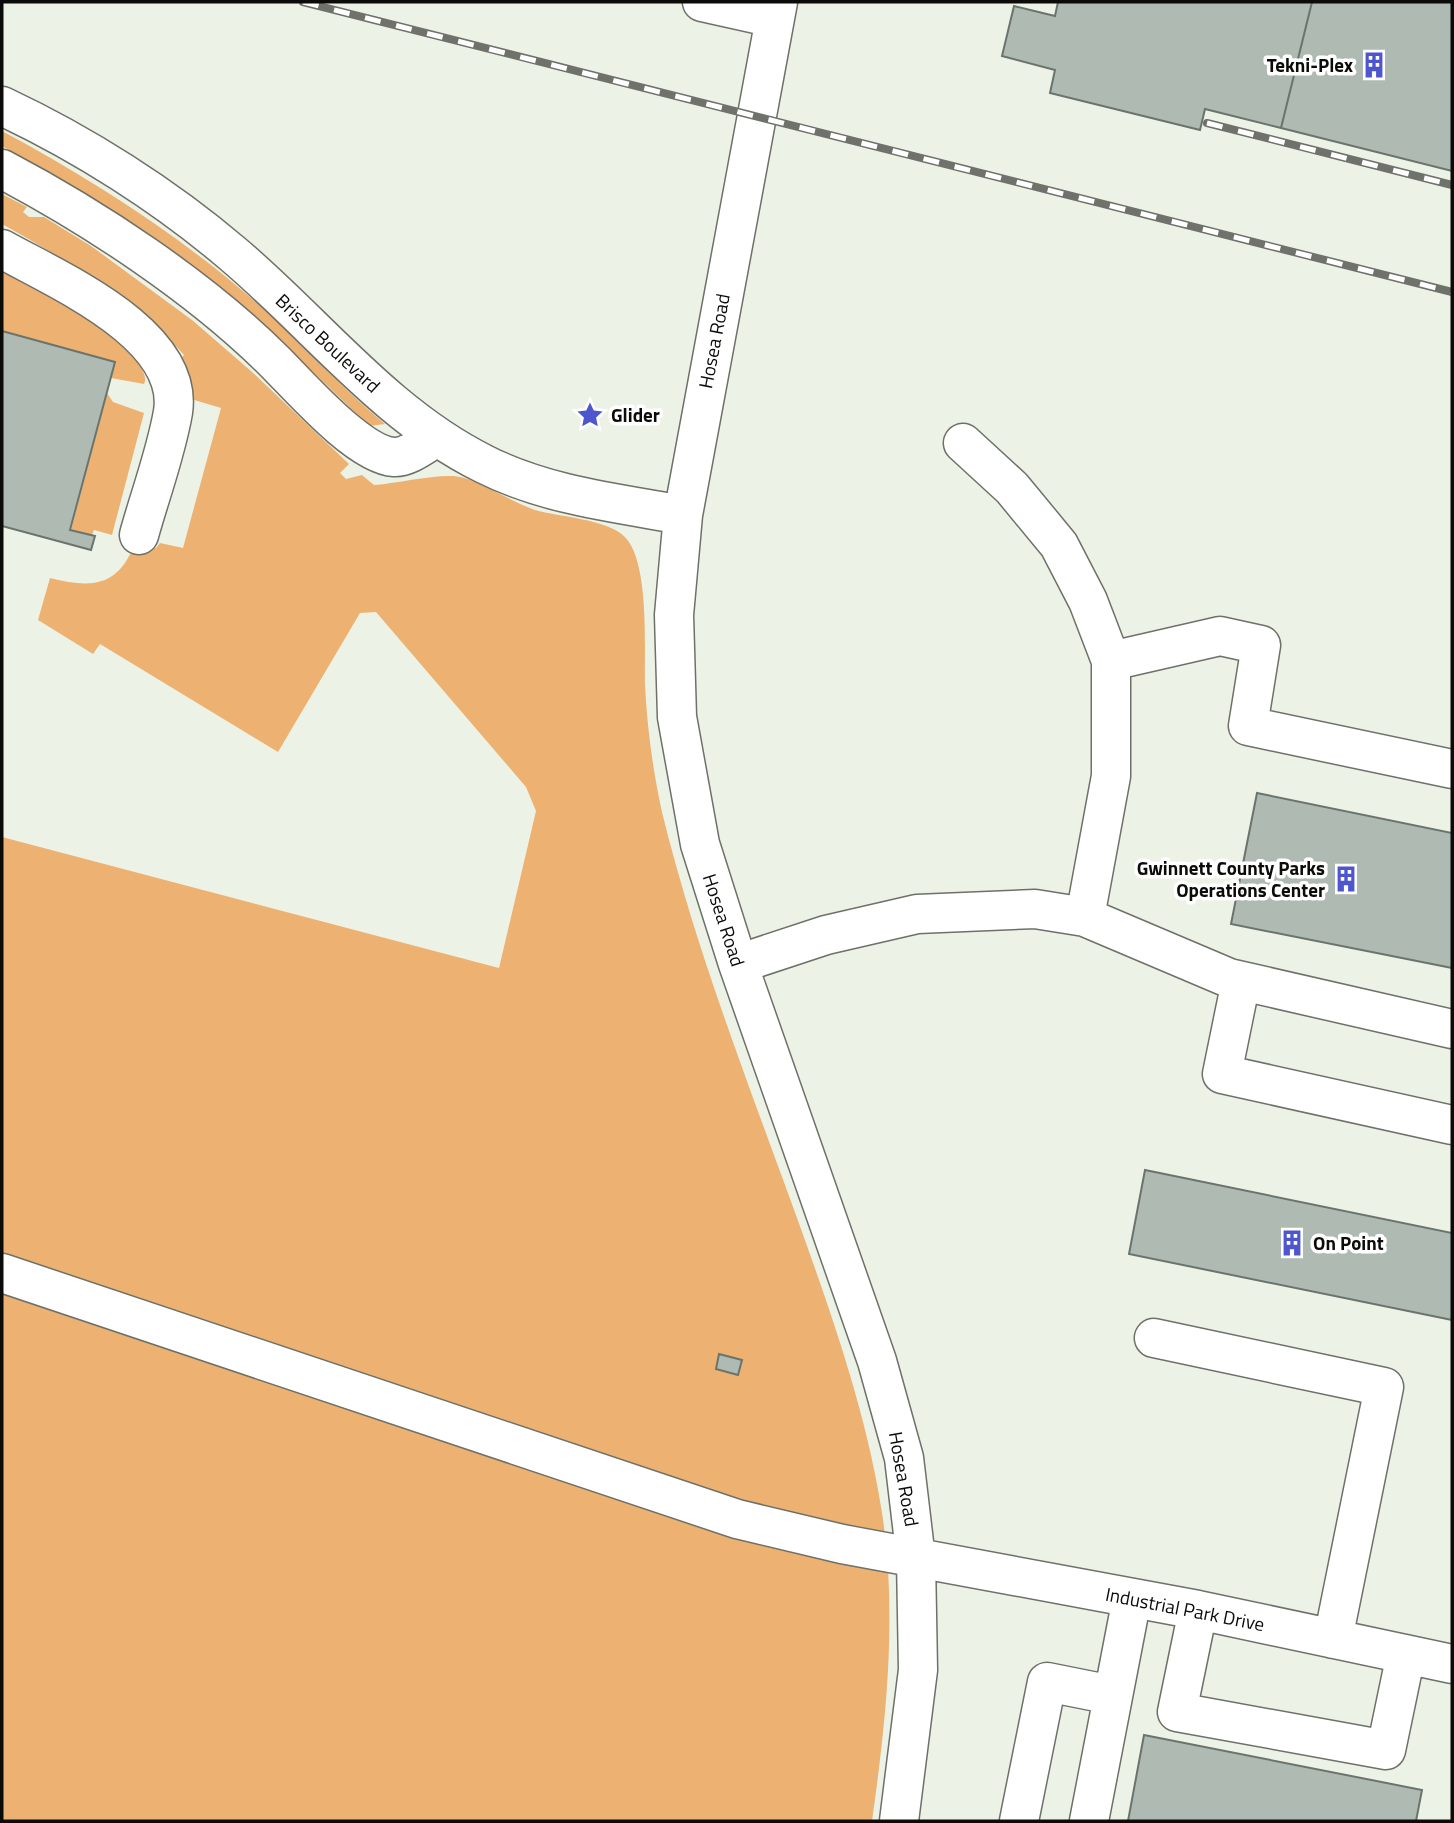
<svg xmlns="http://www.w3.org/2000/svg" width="1454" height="1823" viewBox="0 0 1454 1823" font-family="'Titillium Web',sans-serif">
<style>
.green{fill:#edb271}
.building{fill:#afbab3;stroke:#6a746d;stroke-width:2}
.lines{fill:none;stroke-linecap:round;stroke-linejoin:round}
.minor-casing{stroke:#6d7168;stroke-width:41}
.minor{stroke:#fff;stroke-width:38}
.rail-casing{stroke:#6f716b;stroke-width:8}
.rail{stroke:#fff;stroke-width:5;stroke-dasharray:16;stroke-linecap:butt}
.labels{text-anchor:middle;stroke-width:7;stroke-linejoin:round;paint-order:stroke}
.poi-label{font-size:19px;font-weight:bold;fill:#0b0c09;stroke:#fff;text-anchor:end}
.street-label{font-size:19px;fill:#0b0c09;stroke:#fff}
</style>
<rect width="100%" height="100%" fill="#edf2e7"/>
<path class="green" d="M2,131C93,180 179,235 257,303C301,342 340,387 385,424L369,426L277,337L228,295L43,170L2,146Z
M2,194L27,207L23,212L29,217H44L91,246L192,320L251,371L349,464L340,473L346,479L362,475L374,485C399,483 429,475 454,476C477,478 510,502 535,510C559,517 608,519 625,537C650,563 644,650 645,685C647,727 653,771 662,812C697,956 756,1103 806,1243C838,1333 869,1424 883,1519C897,1619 886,1722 872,1821H2V837L499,968L536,811L526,787L376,612L360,613L278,752L100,644L93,654L38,620L50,578C91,588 118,588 135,543L156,548L160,543L183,548L221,408L191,399L187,369L182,357L184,355C136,299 66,260 2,224Z
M2,266C26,280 159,355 144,384L111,378L115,362L2,331Z
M107,393L113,402L144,413L112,535L94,530L92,535L71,530Z"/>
<path class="building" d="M1058,2H1312L1281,128L1205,109L1200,130L1050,93L1055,70L1002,56L1014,6L1055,16Z
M1312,2H1452V171L1281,128Z
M2,331L115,362L70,530L95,536L91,550L2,526Z
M1257,793L1452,833V968L1231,924Z
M1145,1170L1452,1233V1320L1129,1254Z
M719,1354L742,1360L738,1375L716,1369Z
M1144,1735L1422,1790L1416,1821H1128Z"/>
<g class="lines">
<g class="minor-casing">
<path id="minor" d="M702,2L774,18
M778,2L683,515L674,615L677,717L700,844L738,964L877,1361L904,1458L916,1559L918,1670L899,1821
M2,106C83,144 165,196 233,254C316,324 385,415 484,464C545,495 616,503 683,515
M2,169C95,218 201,288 275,362C300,387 359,455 394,457C408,458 426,443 437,437
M2,249C57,280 185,334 173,412C166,453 150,495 139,535
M963,443L1012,488L1059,545L1088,601L1111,661V776L1085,917
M1111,661L1220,636L1261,645L1248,726L1452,769
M738,964L826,935L917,914L1035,909L1085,917L1229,978L1452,1029
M1241,981L1222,1074L1452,1125
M2,1273L737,1519L842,1544L1198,1610L1452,1664
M1154,1338L1384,1387L1333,1639
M1198,1610L1177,1712L1386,1750L1406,1654
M1019,1821L1047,1682L1112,1695
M1089,1821L1132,1598"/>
</g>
<use href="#minor" class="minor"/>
<g class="rail-casing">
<path id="rail" d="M303,2L1452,292
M1207,123L1452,185"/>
</g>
<use href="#rail" class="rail"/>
</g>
<defs>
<g id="building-bare" transform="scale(2.1)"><path d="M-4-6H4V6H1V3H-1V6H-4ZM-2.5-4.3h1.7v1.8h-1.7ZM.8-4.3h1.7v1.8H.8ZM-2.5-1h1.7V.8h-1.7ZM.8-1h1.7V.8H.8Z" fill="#4d56cc" stroke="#fff" stroke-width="2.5" paint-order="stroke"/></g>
<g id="sight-bare" transform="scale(2.1)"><path d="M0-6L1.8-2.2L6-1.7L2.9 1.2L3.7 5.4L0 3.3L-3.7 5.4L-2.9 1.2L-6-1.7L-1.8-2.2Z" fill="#4d56cc" stroke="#fff" stroke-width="2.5" paint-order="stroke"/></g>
</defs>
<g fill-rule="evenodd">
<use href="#building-bare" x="1374" y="65"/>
<use href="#sight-bare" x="590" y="415"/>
<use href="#building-bare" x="1346" y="879"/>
<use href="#building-bare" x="1292" y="1243"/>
</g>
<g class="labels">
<g class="poi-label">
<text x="1353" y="72">Tekni-Plex</text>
<text x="611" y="422" text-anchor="start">Glider</text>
<text x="1325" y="875">Gwinnett County Parks<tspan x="1325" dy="22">Operations Center</tspan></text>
<text x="1313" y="1250" text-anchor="start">On Point</text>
</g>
<g class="street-label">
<text transform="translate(714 341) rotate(-79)" y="7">Hosea Road</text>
<text transform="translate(328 343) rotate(43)" y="7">Brisco Boulevard</text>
<text transform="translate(724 920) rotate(72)" y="7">Hosea Road</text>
<text transform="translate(904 1479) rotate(80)" y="7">Hosea Road</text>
<text transform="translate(1185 1609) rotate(11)" y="7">Industrial Park Drive</text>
</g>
</g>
<rect width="1454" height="1823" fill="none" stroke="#0b0c09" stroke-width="7"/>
</svg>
